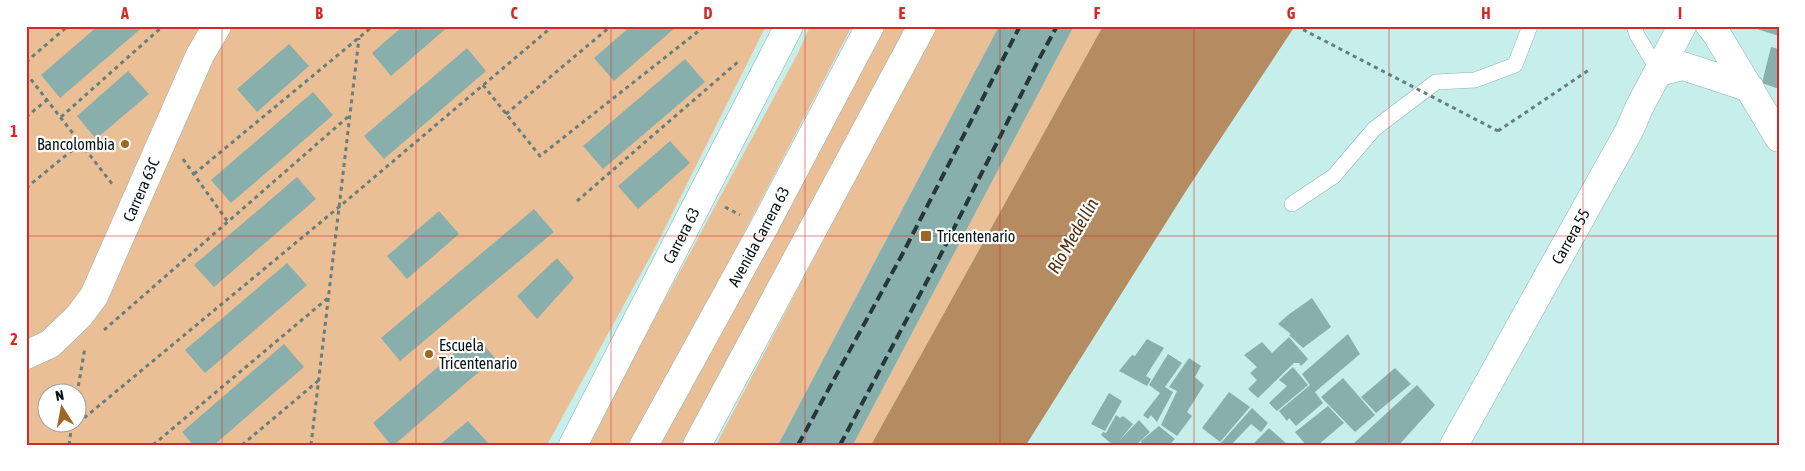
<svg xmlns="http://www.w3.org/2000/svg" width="1805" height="471" viewBox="0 0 1805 471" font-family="'Asap Condensed',sans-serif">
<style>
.green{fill:#ebbf95;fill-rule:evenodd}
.water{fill:#b58b61}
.building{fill:#89afac}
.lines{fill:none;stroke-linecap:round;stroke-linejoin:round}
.service-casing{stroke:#8eb4b1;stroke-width:16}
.minor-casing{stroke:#8eb4b1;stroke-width:29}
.tertiary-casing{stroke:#8eb4b1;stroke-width:29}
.secondary-casing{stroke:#8eb4b1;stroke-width:29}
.trunk-casing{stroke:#8eb4b1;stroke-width:29}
.path{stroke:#647f7e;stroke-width:3;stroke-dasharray:4 4;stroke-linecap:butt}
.service{stroke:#fff;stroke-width:15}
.minor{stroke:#fff;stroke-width:28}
.tertiary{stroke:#fff;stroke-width:28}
.secondary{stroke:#fff;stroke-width:28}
.trunk{stroke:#fff;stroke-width:28}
.rail{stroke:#253837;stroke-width:4;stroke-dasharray:10 5;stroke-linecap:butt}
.path-bridge{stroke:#647f7e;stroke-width:3;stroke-dasharray:4 4;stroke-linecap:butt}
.grid{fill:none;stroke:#d62828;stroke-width:1;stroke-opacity:0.55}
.poi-dot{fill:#9f6624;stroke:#fff;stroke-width:2}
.labels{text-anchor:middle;stroke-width:4.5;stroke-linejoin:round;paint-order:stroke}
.poi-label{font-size:16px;fill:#051313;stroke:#fff;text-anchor:start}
.street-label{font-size:16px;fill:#051313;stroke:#fff}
.water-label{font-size:18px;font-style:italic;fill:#4f310f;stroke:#fff}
.neatline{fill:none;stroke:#d62828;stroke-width:2}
.grid-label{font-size:16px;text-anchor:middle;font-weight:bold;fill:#d62828}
</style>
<rect width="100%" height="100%" fill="#c6eeeb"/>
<path class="green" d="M26,26H766L655,248L547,445H26ZM48,394H78V424H48Z
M810,26H852L734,252L628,445H586L798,53Z
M882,26H906L681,445H656Z
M935,26H999L778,445H716Z
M1074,26H1103L871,445H853Z"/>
<path class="water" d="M1103,26H1295L1186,191L1026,445H871Z"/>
<path class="building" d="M98,26H144L60,98L41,75Z
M403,26H449L391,76L372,53Z
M631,26H677L614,81L594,58Z
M999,26H1074L853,445H778Z
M1757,26H1779V36L1757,29Z
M289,44L309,66L257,112L237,89Z
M1771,47L1779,49V89L1762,83Z
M467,48L486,71L384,159L364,136Z
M685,59L705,82L603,169L583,146Z
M128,71L149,94L96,139L77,116Z
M313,92L333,115L231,203L211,180Z
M670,141L690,163L638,209L618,186Z
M297,177L316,199L214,287L194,265Z
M534,209L554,232L400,361L381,338Z
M439,211L459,234L407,279L387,256Z
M557,258L574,278L537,319L517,296Z
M287,263L307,285L205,373L185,350Z
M1312,298L1331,327L1303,348L1289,335L1291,334L1278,324L1288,315Z
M1348,334L1360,354L1315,392L1323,403L1296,426L1289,418L1287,421L1279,411L1310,385L1302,374Z
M475,335L495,358L394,445H391L373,423Z
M1289,337L1308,359L1301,366L1299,363H1294L1258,398L1248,389L1257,380L1250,373L1257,367L1244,355L1262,342L1272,353Z
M1147,339L1164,348L1146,376L1151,379L1147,386L1119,371L1132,355L1135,356Z
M284,344L304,367L214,445H193L182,432Z
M1168,354L1182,363L1165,387L1173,392L1157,422L1151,415L1148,419L1143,415L1160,393L1149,385Z
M1189,358L1201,366L1195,377L1204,385L1187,412L1192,416L1177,436L1161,425L1177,391L1169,387Z
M1293,367L1308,385L1277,411L1269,403L1287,386L1279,380Z
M1395,368L1411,384L1376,413L1361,397Z
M1343,378L1375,415L1355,432L1321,397Z
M1417,385L1435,405L1399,445H1352Z
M1229,392L1250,407L1220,442L1202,428Z
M1109,393L1122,401L1105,431L1091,424Z
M1328,406L1344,423L1318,445H1306L1295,432Z
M1252,408L1268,423L1261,432L1251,424L1231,445H1219Z
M1116,415L1120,418L1123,416L1133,424L1119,441L1139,420L1150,432L1136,445H1113L1101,435L1103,432L1106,433Z
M468,421L488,443L486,445H439Z
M1159,426L1175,439L1169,445H1143L1141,441Z
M1269,428L1288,445H1252Z"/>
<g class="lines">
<g class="service-casing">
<path id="service" d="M1634,26L1637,35L1659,72
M1292,204L1334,176L1374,129L1436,82L1475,80L1515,65L1530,26"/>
</g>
<g class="minor-casing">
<g id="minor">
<path id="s1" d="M26,355L50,344L79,316L94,296L200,55L217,26"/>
<path id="s2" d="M573,445L789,26"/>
</g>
</g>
<g class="tertiary-casing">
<path id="tertiary" d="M1710,26L1716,33L1779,138
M1659,72L1683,66L1750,88"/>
</g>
<g class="secondary-casing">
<g id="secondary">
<path id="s3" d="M1454,445L1629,131L1639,108L1682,26"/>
</g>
</g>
<g class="trunk-casing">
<g id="trunk">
<path id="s4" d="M644,445L764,227L870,26"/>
<path d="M697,445L922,26"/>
</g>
</g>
<path class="path" d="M26,37L28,26
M26,62L68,26
M26,73L113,185
M483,85L540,156L705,26
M506,114L611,26
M26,117L47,100
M61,117L163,26
M1498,131L1589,70
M183,159L228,222
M194,174L373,26
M26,188L81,143
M577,201L739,61
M725,207L740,215
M104,330L350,115
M77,394L85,347
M78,423L339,207L553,26
M69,445L72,424
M153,445L328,298
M242,445L318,381
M311,445L359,38"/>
<use href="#service" class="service"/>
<use href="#minor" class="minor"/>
<use href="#tertiary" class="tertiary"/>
<use href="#secondary" class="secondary"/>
<use href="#trunk" class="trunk"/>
<path class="rail" d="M798,445L903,253L1020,26
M840,445L935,266L1039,59L1057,26"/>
<path class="path-bridge" d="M1296,26L1498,131"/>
</g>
<path class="grid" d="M222,26V445M416,26V445M611,26V445M805,26V445M1000,26V445M1194,26V445M1389,26V445M1583,26V445M26,236H1779"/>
<g class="poi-dot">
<circle cx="125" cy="144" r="5"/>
<rect x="920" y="230" width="12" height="12" rx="2.5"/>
<circle cx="429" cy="354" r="5"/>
</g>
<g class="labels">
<g class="poi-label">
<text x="115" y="150" text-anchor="end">Bancolombia</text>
<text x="937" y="242">Tricentenario</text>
<text x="439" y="351">Escuela<tspan x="439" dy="18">Tricentenario</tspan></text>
</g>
<g class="street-label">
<text dy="6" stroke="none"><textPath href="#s1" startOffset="208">Carrera 63C</textPath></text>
<text dy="6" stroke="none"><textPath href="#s2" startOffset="236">Carrera 63</textPath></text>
<text dy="6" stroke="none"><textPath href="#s4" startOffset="238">Avenida Carrera 63</textPath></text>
<text dy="6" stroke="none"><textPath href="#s3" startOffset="239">Carrera 55</textPath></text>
</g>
<g class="water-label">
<text transform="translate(1073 236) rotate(-60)" y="6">Río Medellín</text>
</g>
</g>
<rect width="1805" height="471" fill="none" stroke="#ffffff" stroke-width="55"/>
<g transform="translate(62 408) rotate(349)"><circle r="24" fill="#ffffff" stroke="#9ba1a1"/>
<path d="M0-4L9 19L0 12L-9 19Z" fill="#9f6624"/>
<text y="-8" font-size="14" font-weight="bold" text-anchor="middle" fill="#051313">N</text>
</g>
<rect x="28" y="28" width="1750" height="416" class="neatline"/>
<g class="grid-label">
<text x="125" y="19">A</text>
<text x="319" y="19">B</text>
<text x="514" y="19">C</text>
<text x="708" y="19">D</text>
<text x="902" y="19">E</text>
<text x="1097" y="19">F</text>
<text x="1291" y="19">G</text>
<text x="1486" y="19">H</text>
<text x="1680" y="19">I</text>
<text x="14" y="137">1</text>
<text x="14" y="345">2</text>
</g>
</svg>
